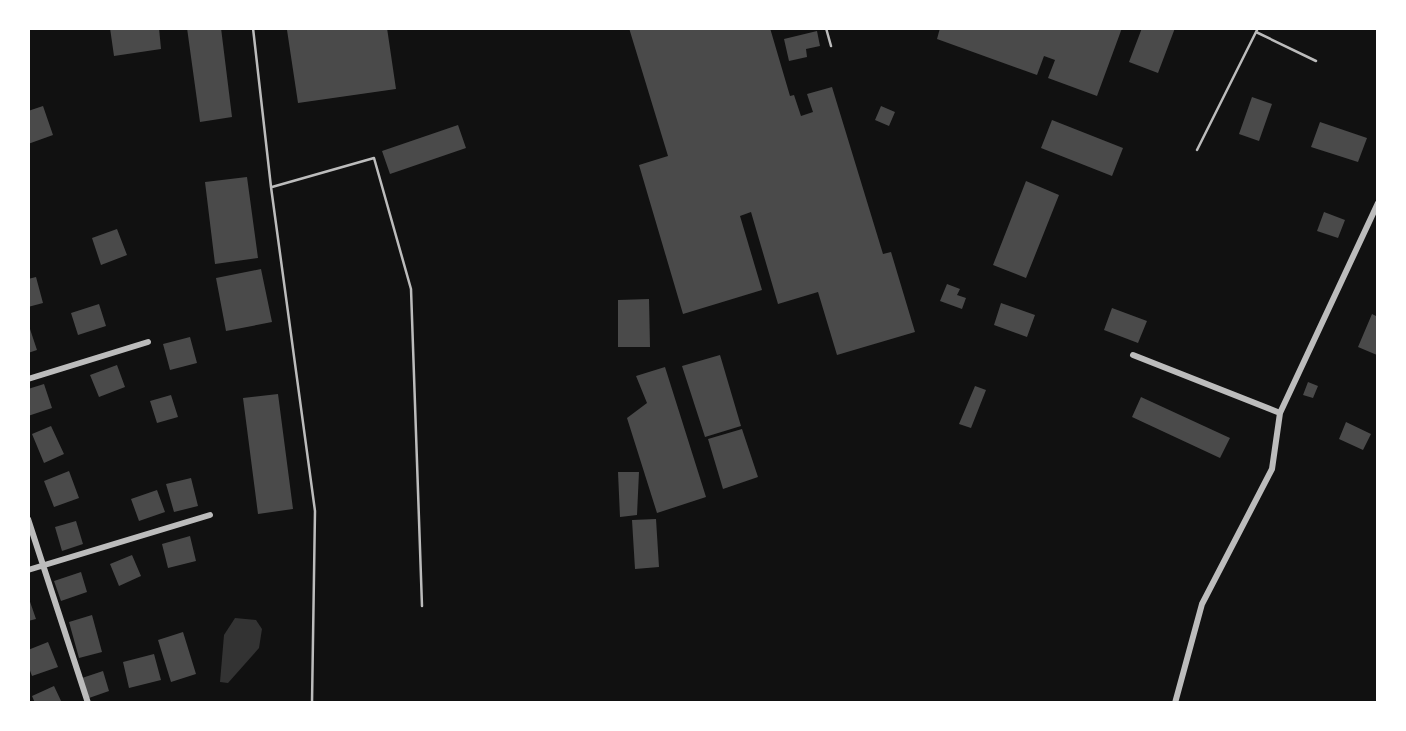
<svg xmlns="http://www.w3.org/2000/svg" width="1406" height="731" viewBox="0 0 1406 731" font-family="Overpass,sans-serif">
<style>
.water{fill:#333}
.building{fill:#4a4a4a}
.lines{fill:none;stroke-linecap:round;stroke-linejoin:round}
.service{stroke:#bcbcbc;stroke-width:2.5}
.minor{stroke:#bcbcbc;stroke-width:6}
</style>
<rect width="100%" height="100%" fill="#111"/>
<path class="water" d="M235,618L256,620L262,629L259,648L228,683L220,682L224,635Z"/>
<path class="building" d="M110,28H159L161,49L114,56Z
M187,28H221L232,117L200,122Z
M301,28H387L396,89L298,103L287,30Z
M629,28H770L790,96L794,95L801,116L813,112L807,94L832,87L883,254L891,252L915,332L837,355L818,292L778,304L751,212L740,216L762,290L683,314L639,165L668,156Z
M940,28H1122L1097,96L1048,78L1055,60L1044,56L1037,75L937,39Z
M1142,28H1175L1158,73L1129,62Z
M817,31L820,46L806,49L807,57L789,61L784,39Z
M1252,97L1272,104L1259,141L1239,134Z
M43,106L53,135L28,144V111Z
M881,106L895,112L889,126L875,120Z
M1052,120L1123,148L1112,176L1041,148Z
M1320,122L1367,138L1358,162L1311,147Z
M458,125L466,148L390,174L382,151Z
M247,177L258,258L215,264L205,182Z
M1026,181L1059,195L1026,278L993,265Z
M1324,212L1345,220L1338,238L1317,231Z
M117,229L127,255L101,265L92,238Z
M261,269L272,322L226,331L216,278Z
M36,277L43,303L28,307V279Z
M947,284L960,289L957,295L966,298L962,309L940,301Z
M649,299L650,347H618V300Z
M1001,303L1035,315L1027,337L994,325Z
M99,304L106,326L78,335L71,313Z
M1112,308L1147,321L1138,343L1104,330Z
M1372,314L1378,317L1377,355L1358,347Z
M30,329L37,350L28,353V330Z
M190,337L197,363L170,370L163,344Z
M720,355L741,426L705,437L682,366Z
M117,365L125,387L99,397L90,375Z
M665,367L706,497L657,513L627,418L647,403L636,376Z
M1308,382L1318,386L1313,398L1303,395Z
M44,384L52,408L28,416V389Z
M975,386L986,390L971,428L959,424Z
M278,394L293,509L258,514L243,398Z
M171,395L178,417L157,423L150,401Z
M1141,397L1230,438L1220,458L1132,417Z
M1346,422L1371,434L1363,450L1339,439Z
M51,426L64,454L44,463L32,434Z
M742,429L758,477L723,489L708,439Z
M69,471L79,498L54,507L44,481Z
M618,472H639L637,515L620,517Z
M191,478L198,506L174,512L166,484Z
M157,490L165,512L139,521L131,499Z
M656,519L659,567L635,569L632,520Z
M76,521L83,544L62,551L55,527Z
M190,536L196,561L168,568L162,544Z
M132,555L141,576L119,586L110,564Z
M81,572L87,592L61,601L54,581Z
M28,596L36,619L28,621Z
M92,615L102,652L79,658L69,622Z
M183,632L196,674L171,682L158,640Z
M48,642L58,667L32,676L28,665V650Z
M154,654L161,680L129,688L123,662Z
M103,671L109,691L89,698L82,678Z
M54,686L62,703H35L32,696Z"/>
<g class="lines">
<path class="service" d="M253,28L271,187L315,511L312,703
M826,28L831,46
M1258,28L1256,32L1316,61
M1197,150L1256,32
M272,187L374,158L411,289L422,606"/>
<path class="minor" d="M1133,355L1280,413
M28,379L148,342
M28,519L88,703
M28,570L210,515
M1175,703L1202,604L1272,469L1280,413L1378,203"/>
</g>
<rect width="1406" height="731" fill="none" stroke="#ffffff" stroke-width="60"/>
</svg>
